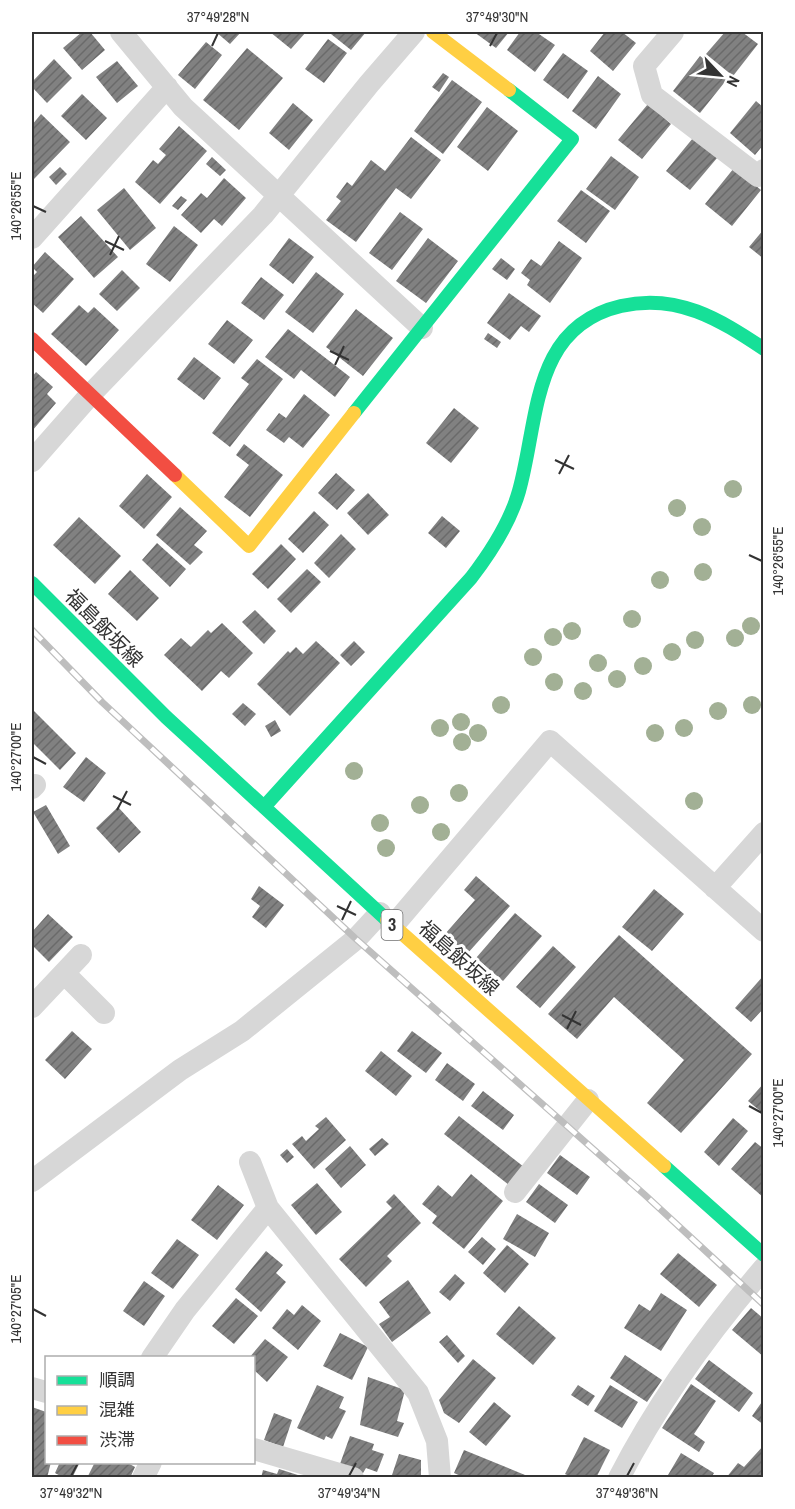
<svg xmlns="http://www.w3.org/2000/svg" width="795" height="1509" viewBox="0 0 795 1509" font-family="'Archivo Narrow','Noto Sans JP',sans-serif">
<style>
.building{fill:url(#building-hatch)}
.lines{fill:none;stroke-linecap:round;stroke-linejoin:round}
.street{stroke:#d7d7d7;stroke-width:22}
.fast{stroke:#16e098;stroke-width:14}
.slow{stroke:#ffcf43;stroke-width:14}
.jam{stroke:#f24e42;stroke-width:14}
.rail-casing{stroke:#bebebe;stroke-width:7}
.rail{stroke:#fff;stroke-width:4.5;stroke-dasharray:14;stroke-linecap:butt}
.tree{fill:#a2b095}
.ticks{fill:none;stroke:#333;stroke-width:2}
.labels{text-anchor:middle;stroke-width:6;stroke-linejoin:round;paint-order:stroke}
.shield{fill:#fff;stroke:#707070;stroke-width:1.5}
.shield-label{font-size:18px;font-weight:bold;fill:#333}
.street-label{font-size:20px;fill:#333;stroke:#fff}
.neatline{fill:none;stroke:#333;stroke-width:2}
.ticks-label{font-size:15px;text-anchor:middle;fill:#333}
</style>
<defs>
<pattern id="building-hatch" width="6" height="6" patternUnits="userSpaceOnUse" patternTransform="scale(1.5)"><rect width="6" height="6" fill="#818181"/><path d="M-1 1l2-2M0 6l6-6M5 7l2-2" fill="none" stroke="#6a6a6a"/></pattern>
</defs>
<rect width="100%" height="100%" fill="#fff"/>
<path class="building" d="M82,32H90L105,50L82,70L63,48Z
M216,32H241L230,44Z
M270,32H306L291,49Z
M333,32H366L351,50L331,34Z
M474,32H509L496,48Z
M520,32H536L555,45L535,72L507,50Z
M605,32H622L636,43L613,71L590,51Z
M725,32H742L758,44L733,76L706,54Z
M328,39L347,53L324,83L305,69Z
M206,42L222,55L195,89L178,75Z
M247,48L283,78L239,130L203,100Z
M563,53L588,71L568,99L543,80Z
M700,56L728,78L700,113L673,91Z
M54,59L72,78L47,103L32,87V82Z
M117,61L138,86L117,103L96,77Z
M443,73L449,77L439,92L432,87Z
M598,76L621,94L596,129L572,111Z
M452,80L482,102L443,154L414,131Z
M82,94L107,118L86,140L61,116Z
M756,101L764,108V144L755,155L730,133Z
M293,103L313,120L289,150L269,133Z
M648,104L671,124L642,159L618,140Z
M487,107L518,131L488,171L457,147Z
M41,114L70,142L34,179L32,176V125Z
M179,126L207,151L160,204L135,182L153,160L158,164L166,155L159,149Z
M411,137L441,160L411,199L396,188L356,242L326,220L341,201L336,197L347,182L352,186L371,160L385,171Z
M693,138L717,158L690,190L666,171Z
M611,156L639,177L615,210L586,189Z
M212,157L226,170L220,176L206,164Z
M60,167L67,174L56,185L49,177Z
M734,168L761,190L732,226L705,204Z
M224,178L246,198L222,226L214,219L201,233L181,215L201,193L207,198Z
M124,188L156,228L130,250L97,210Z
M581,190L610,211L586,243L557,221Z
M181,196L187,200L178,210L172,206Z
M400,212L423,229L392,270L369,253Z
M81,216L118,257L94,278L58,237Z
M174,226L198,245L170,282L146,264Z
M764,229V259L749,247Z
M289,238L314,257L293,284L269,265Z
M428,238L458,261L426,303L396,281Z
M559,241L582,258L550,303L527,285L530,280L521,273L531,259L541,266Z
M45,252L74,279L43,313L32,303V277L37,272L32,267Z
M501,258L515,269L507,280L492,269Z
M122,270L140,288L117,311L99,294Z
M316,272L344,294L313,333L285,312Z
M261,277L284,295L264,320L241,303Z
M509,293L541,316L529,332L521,326L510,340L487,323Z
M79,305L88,313L94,307L119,330L86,366L51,334Z
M356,309L393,338L363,376L326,347Z
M227,320L253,340L234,364L208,344Z
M288,329L350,377L335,397L301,370L294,379L265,357Z
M488,333L501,342L497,348L484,339Z
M194,357L221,378L204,400L177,379Z
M257,359L283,379L230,447L212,433L249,384L241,378Z
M36,372L53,387L47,394L56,403L32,431V377Z
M304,394L330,415L303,448L289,437L284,443L266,430L279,413L286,418Z
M454,408L479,428L451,463L426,443Z
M244,444L283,475L250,517L224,497L249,465L236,455Z
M336,473L355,490L337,510L318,493Z
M147,474L172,497L144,529L119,506Z
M368,493L389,515L368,535L347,513Z
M180,507L207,531L194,545L203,552L190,565L156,535Z
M314,511L329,525L303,553L288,539Z
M442,516L460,531L446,548L428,533Z
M79,517L121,556L95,584L53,545Z
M341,534L356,549L329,578L314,563Z
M157,543L186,569L170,587L142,560Z
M281,544L296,559L268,589L252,574Z
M307,569L321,582L291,613L277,599Z
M130,570L159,598L137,621L108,594Z
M255,610L276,631L264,644L242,622Z
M222,623L253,653L229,678L221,671L202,691L164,655L181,638L191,647L208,630L211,633Z
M316,641L340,663L290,716L257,684L288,651L290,653L296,647L303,654Z
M354,641L365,652L351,666L340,655Z
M243,703L256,714L245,726L232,714Z
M32,709L76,753L60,770L32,742Z
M275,720L281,731L271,737L265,726Z
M86,757L106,773L84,802L63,787Z
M46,805L70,846L58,854L33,812Z
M118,807L141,832L119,853L96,828Z
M476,876L510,906L467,954L445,934L475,900L464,890Z
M259,886L284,905L266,928L252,917L260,906L251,899Z
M654,889L684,914L652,951L622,927Z
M515,913L542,936L503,981L476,958Z
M48,914L73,937L49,962L32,945V932Z
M619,935L752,1054L681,1133L647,1103L684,1060L614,997L577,1039L548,1014Z
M553,946L576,967L540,1008L516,987Z
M764,975V1008L751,1022L735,1008Z
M72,1031L92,1049L65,1079L45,1060Z
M412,1031L442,1053L426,1073L397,1051Z
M381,1051L412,1076L396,1096L365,1071Z
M447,1063L475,1084L463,1101L435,1080Z
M764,1083V1114L748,1101Z
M483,1091L514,1115L503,1130L471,1106Z
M459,1116L524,1167L509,1185L444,1134Z
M326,1117L346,1140L314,1169L292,1144L302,1136L306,1141L319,1129L315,1126Z
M733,1118L748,1131L719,1166L704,1152Z
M382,1138L389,1144L375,1156L369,1149Z
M755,1142L764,1149V1198L731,1169Z
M350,1146L366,1165L341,1188L325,1169Z
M287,1149L294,1157L287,1163L280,1155Z
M560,1155L590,1177L577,1195L547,1173Z
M471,1174L503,1201L464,1249L432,1223L437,1216L422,1204L438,1185L452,1197Z
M317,1183L342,1212L316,1235L291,1205Z
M539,1184L568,1205L555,1223L526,1202Z
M218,1185L244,1205L217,1240L191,1220Z
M394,1194L421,1223L387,1256L392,1261L366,1287L339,1259L392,1208L386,1202Z
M517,1214L549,1233L535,1257L503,1239Z
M482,1237L496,1249L483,1265L468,1252Z
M177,1239L199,1255L173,1289L151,1273Z
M507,1245L529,1264L505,1293L483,1273Z
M266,1251L283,1265L276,1273L286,1282L261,1312L235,1289Z
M678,1253L717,1285L699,1307L660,1274Z
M455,1274L465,1283L450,1301L439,1292Z
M408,1280L431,1313L392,1342L379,1324L390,1317L379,1302Z
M144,1281L165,1296L144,1326L123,1311Z
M661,1293L687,1310L661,1351L624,1328L639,1304L650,1311Z
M236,1298L258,1316L234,1344L212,1326Z
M302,1305L321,1321L298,1350L272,1328L287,1309L294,1315Z
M519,1306L556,1338L533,1365L496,1334Z
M751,1308L764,1319V1357L732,1330Z
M340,1333L368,1347L352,1380L323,1366Z
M447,1335L465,1356L458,1363L439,1342Z
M265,1339L288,1357L267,1382L254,1370V1358H249Z
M625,1355L662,1380L647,1402L610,1378Z
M473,1359L496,1378L459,1423L444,1413L439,1400Z
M709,1360L753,1393L739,1412L695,1379Z
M368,1377L405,1390L397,1421L404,1423L398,1437L360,1425Z
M691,1384L716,1401L694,1434L705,1442L699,1452L662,1428Z
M317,1385L344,1397L339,1408L346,1411L332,1439L326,1436L324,1440L297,1428Z
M578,1385L595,1396L588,1406L571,1395Z
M610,1385L638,1402L622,1428L594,1411Z
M764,1399V1425L752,1416Z
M494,1402L511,1416L486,1446L469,1432Z
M32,1407L46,1412V1462H51L47,1478L32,1476Z
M274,1413L292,1420L283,1447L264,1440Z
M350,1436L374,1444L372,1450L384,1454L377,1472L366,1468L363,1473L340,1464Z
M584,1437L610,1450L596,1478H573L565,1474Z
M764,1445V1478H726L738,1463L744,1467Z
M464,1450L525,1475L524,1478H465L454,1473Z
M681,1453L714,1473L711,1478H672L668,1475Z
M399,1454L421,1460V1478H391Z
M60,1462H80L72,1478H64L55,1473Z
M95,1462H126L135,1467L130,1478H87Z
M279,1469L304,1477V1478H261L263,1470L277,1474Z"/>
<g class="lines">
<path class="street" d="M121,32L183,107L422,328
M673,32L644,66L652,95L758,176L764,170
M32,238L167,87
M32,461L90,395L263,215L369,84L414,32
M32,788L35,785
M715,888L764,833
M393,926L550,741L764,931
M64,973L104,1013
M32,1007L81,955
M250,1162L268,1208L418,1393L437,1441L440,1478
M32,1181L180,1070L242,1031L356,939L380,913
M515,1192L588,1100
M152,1358L185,1310L268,1208
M32,1388L46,1392
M254,1449L353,1478
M143,1478L151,1462
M619,1478C658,1402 708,1333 764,1268"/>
<path class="fast" d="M354,413L572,139L509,90
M32,583L166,717L387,920
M264,807L471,578C491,552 510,523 519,491C539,420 531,327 621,306C677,293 719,319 764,349
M664,1166L764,1255"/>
<path class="slow" d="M433,32L509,90
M175,475L249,546L354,413
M387,920L664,1166"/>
<path class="jam" d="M32,339L175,475"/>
<g class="rail-casing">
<path id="rail" d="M32,630L102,702L356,939L645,1195L764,1305"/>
</g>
<use href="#rail" class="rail"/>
</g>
<g class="tree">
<circle cx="733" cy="489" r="9"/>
<circle cx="677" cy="508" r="9"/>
<circle cx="702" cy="527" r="9"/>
<circle cx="703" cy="572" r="9"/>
<circle cx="660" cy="580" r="9"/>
<circle cx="632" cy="619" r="9"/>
<circle cx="751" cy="626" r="9"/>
<circle cx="572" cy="631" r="9"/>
<circle cx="553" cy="637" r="9"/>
<circle cx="735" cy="638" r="9"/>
<circle cx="695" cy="640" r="9"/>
<circle cx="672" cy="652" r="9"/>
<circle cx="533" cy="657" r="9"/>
<circle cx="598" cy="663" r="9"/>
<circle cx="643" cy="666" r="9"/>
<circle cx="617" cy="679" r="9"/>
<circle cx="554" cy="682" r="9"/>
<circle cx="583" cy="691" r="9"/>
<circle cx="501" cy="705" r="9"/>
<circle cx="752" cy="705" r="9"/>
<circle cx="718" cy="711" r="9"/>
<circle cx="461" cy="722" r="9"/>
<circle cx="440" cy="728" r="9"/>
<circle cx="684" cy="728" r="9"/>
<circle cx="478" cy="733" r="9"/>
<circle cx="655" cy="733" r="9"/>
<circle cx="462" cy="742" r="9"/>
<circle cx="354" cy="771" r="9"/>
<circle cx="459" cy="793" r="9"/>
<circle cx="694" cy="801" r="9"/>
<circle cx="420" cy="805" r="9"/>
<circle cx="380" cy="823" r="9"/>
<circle cx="441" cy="832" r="9"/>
<circle cx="386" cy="848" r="9"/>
</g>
<path class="ticks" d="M212,46L218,33M490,46L497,33M33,206L46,212M105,241L124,250M110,255L119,236M330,351L349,360M335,365L344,346M555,460L574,469M559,474L569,455M749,555L762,561M33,757L46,764M113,796L131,805M117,810L127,791M337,906L356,915M342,920L351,901M562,1015L581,1025M567,1029L576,1011M749,1106L762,1113M33,1309L46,1316M71,1476L78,1463M349,1476L356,1463M627,1476L634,1463"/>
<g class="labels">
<rect class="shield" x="381.5" y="910" width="21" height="30" rx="4.5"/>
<g class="shield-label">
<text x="392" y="931">3</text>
</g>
<g class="street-label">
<text transform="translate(104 628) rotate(45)" y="7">福島飯坂線</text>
<text transform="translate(459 958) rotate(42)" y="7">福島飯坂線</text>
</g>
</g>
<rect width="795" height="1509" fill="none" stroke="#ffffff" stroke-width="66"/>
<rect x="45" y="1356" width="210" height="108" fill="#ffffff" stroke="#adadad" stroke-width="1.5"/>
<rect x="57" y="1376" width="30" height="9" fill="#16e098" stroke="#adadad" stroke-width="1.5"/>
<text x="99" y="1386" font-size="18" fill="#333333">順調</text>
<rect x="57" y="1406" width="30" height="9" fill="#ffcf43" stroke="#adadad" stroke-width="1.5"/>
<text x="99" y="1416" font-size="18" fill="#333333">混雑</text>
<rect x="57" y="1436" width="30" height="9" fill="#f24e42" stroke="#adadad" stroke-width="1.5"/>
<text x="99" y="1446" font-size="18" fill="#333333">渋滞</text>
<g transform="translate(720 75) rotate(116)" stroke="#ffffff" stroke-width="4.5" paint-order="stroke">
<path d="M0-4.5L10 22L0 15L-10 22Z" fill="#333333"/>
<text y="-9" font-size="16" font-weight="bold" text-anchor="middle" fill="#333333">N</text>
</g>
<rect x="33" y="33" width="729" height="1443" class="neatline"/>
<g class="ticks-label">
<text x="218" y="22">37°49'28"N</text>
<text x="497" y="22">37°49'30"N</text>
<text transform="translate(16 206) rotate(-90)" y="5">140°26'55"E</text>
<text transform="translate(778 561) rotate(-90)" y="5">140°26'55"E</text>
<text transform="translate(16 757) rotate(-90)" y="5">140°27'00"E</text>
<text transform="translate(778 1113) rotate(-90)" y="5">140°27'00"E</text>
<text transform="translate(16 1309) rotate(-90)" y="5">140°27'05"E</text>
<text x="71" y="1498">37°49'32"N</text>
<text x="349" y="1498">37°49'34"N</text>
<text x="627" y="1498">37°49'36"N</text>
</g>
</svg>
